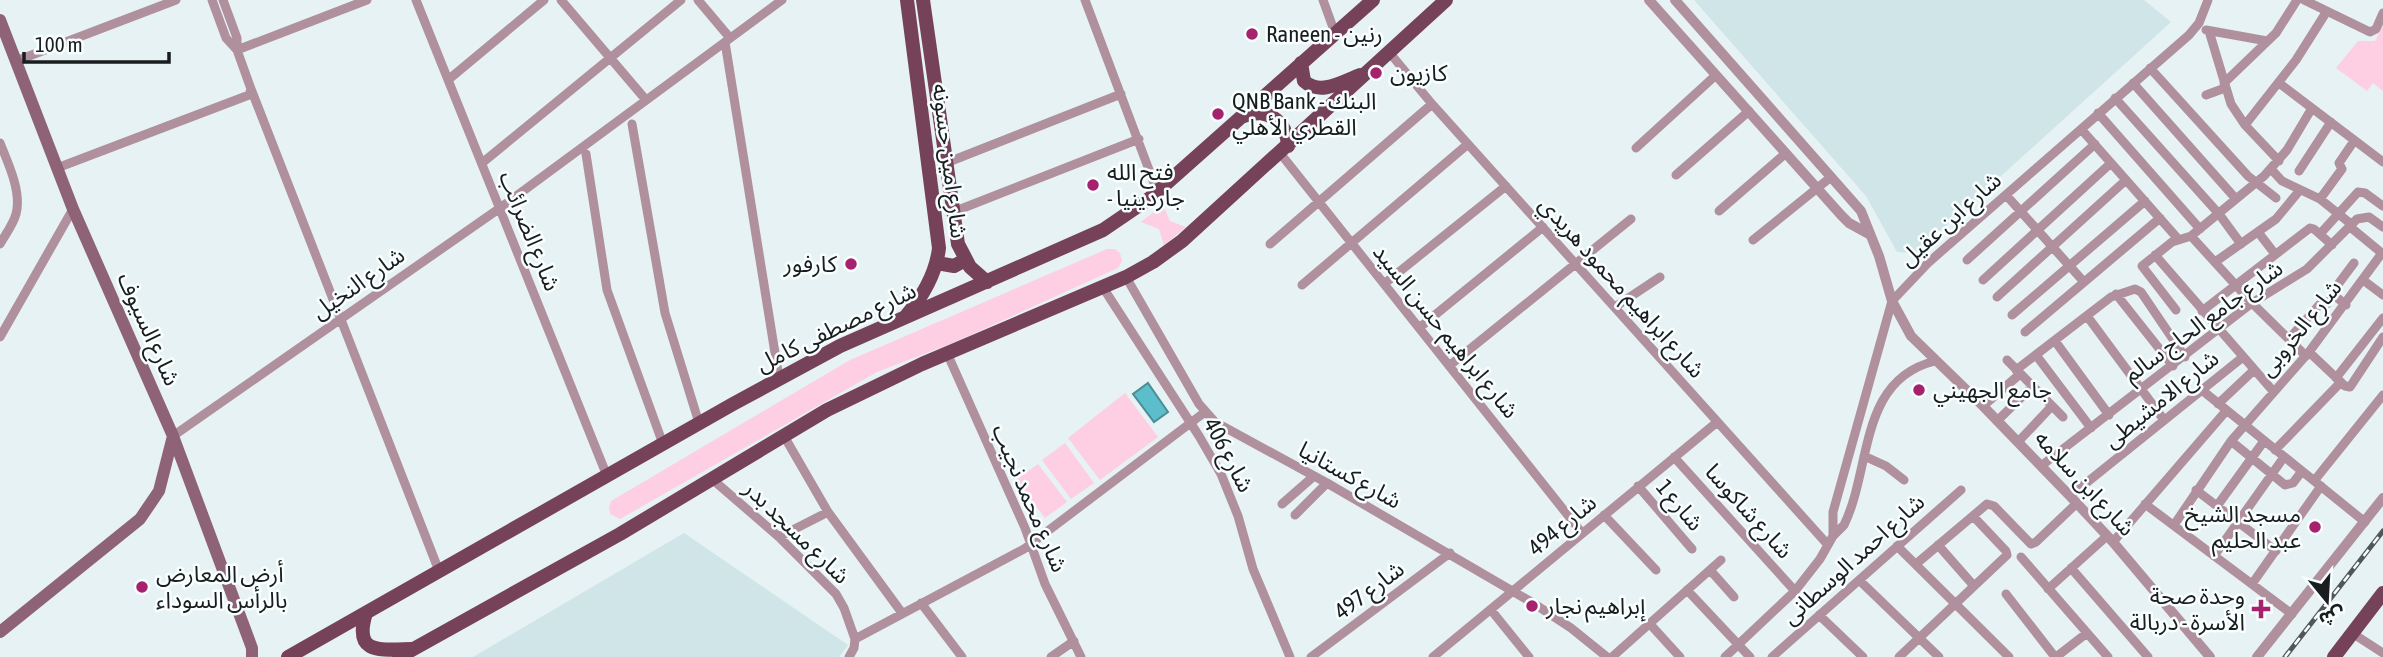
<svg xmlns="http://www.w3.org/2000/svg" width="2383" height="657" viewBox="0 0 2383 657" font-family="'Asap Condensed','Noto Sans Arabic',sans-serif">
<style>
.built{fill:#d0e5e8}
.green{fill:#fecee2}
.water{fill:#5dbecb;stroke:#498e97;stroke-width:2}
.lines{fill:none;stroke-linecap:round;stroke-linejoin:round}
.minor{stroke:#b0909d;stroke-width:9}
.tertiary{stroke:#b0909d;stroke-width:10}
.secondary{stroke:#8f6376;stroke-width:12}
.primary{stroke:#76425a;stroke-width:14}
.rail-casing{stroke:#515758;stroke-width:5}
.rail{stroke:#f9feff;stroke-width:2.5;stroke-dasharray:8;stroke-linecap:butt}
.poi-dot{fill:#a7226e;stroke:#f9feff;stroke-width:2.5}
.labels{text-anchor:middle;stroke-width:5;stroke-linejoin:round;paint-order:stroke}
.poi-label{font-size:23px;fill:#191d1e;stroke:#f9feff;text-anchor:start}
.street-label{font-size:23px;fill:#191d1e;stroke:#f9feff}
</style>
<rect width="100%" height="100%" fill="#e6f2f4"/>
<path class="built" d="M1694,0H2144L2171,22L1916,253L1897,252L1866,196Z
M684,533L848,645L839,657H473Z"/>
<path class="green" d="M2383,25V91L2373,83L2367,91L2336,68L2358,41H2375Z
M1163,205L1170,221L1186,227L1164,245L1159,229L1141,222Z
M1107,249H1115L1120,253L1122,261L1118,268L955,342L877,372L620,519L610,514L609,507L611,501L850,360Z
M1125,393L1158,437L1100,480L1068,438Z
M1065,443L1094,483L1071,499L1042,460Z
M1038,464L1067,502L1045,518L1016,480Z"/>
<path class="water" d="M1148,383L1168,412L1154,422L1133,394Z"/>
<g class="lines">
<path class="minor" d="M212,0L226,38L237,50
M416,0L607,476
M561,0L646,100
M698,0L730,38
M1085,0L1157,191
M1323,0L1335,33
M2304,0L2370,32L2376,29L2383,13
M2206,30L2267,41
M2209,31L2231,104L2245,125L2279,161
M725,42L779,378
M237,50L367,0
M1389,52L1432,104L1828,545
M16,61L176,0
M2150,68L2248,176L2276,198
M448,80L544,0
M2133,83L2236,199
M2224,83L2276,33L2297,0
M2279,83L2383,162
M251,89L439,571
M2206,95L2225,88
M2115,98L2219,214L2241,244
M2098,113L2200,229
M632,124L665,313L699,423
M2245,125L2296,60L2327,11
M2081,129L2179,240
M0,143C8,163 22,192 16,214C13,225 5,235 0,244
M1636,148L1716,75
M1280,153L1582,533
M586,154L607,290L663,444
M482,163L681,0
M946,163L1121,94
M57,168L249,95L251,89L237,50V38L223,0
M2271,169L2282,181L2320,199L2351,224
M2299,171L2331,122
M1676,175L1749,111
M2006,195L2084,282
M2320,199L2342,169L2339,163L2354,141
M1719,211L1786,153
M953,212L1139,139
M2349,226L2383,254
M2258,232L2275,254
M2320,234L2358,192L2365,193L2383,206
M2191,236L2252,303L2306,356
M1753,240L1831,177
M1270,244L1432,104
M2155,255L2273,391
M1967,260L2095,144
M2215,262L2276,219L2300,190
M1126,277L1199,404L1215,422L1327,483L1533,603L1571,628L1607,657
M1983,280L2111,163
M2363,280L2383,295
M1384,284L1506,186
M1302,285L1468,144
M1102,286L1199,436L1221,474L1238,516L1253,569L1290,657
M2116,294L2173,366
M1997,297L2126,180
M2346,305L2334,295L2333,291L2354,263
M1615,307L1660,277
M2176,310L2142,266L2172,242L2191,236L2264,176L2287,150L2312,108
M2202,311L2310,228L2314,229L2332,245
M2012,315L2145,201
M2087,316L2164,420
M1419,328L1543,227
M2025,332L2160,218
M0,337L73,209
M2289,339L2320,304L2326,305L2334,295
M2055,341L2109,415
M2309,352L2345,386L2350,387L2383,337
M947,353L1025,528L1045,584L1081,657
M2036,355L2091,428
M2007,360L2063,417
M1449,366L1631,219
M2016,370L2111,297L2135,289L2141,292L2185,357
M2336,378L2383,318
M2203,391L2365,522
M2218,404L2254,370
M1983,406L2020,374
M1997,421L2032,387
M173,436L500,208L782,0
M784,436L828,512L902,613
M2231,441L2285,485L2293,483L2302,471
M2018,442L2051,407
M2275,450L2341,382
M1864,456L1886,466L1904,480
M1674,457L1795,591
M2041,466L2252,303L2307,269L2357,219L2369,217L2383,227
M712,479L779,537L836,594L844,608L855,639L854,648L849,657
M2314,481L2383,395
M1638,486L1692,549
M2196,490L2276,551
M2070,496L2243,357
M1282,504L1314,476
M2145,504L2292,614
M2217,506L2264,441
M1295,515L1327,483
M1604,515L1656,570
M2174,525L2231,441L2309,352L2382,253
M1833,536V512L1892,301L1929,262L2189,35L2199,23L2208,0
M779,537L828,512
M2113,542L2226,411
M1938,545L1974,586
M1897,546L2009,657
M2214,556L2284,457
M2021,557L2108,657
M1916,564L1987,504L1994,506L2031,544L2036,542L2077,503
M2071,568L2148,657
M1710,570L1734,597
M1859,580L1939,657
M2252,584L2321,486
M2048,589L2107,536
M1687,590L1750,657
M2006,594L2055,657
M921,603L962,657
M1491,610L1529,657
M1819,615L1863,657
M1649,623L1680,657
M2352,633L2383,653
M855,639L1024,549L1205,412
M1051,657L1074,641
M1311,657L1450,553
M1433,657L1716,423
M1612,657L1721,560
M1725,657L1795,591L1820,559L1833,536L1844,525C1872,468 1858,380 1935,361
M1772,657L1961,490
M1899,657L2007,555L2006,551L1973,516
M2056,657L2087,633"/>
<path class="tertiary" d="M1649,0L1841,215L1849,223L1869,234
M1675,0L1861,211L1879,256L1892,301L1911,336L1983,406L2070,496L2113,542L2210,657
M2257,657L2383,498"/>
<path class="secondary" d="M0,20L73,209L173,436L252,648V657
M0,632L140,519L159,491L173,436"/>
<path class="primary" d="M923,0L958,244L970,267L987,282
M1301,63L1304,81C1320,96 1342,82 1360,75
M1244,116C1267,107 1287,121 1288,146
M937,263L954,266L965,260
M906,316C923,296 936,274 939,248L907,0
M366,613C353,655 380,650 411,649
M288,657L733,404L840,346L1103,230L1150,198L1373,0
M399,657L620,534L827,410L922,364L1126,277L1153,262L1182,241L1446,0
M2334,657L2383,593"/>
<g class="rail-casing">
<path id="rail" d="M2285,657L2383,531"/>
</g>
<use href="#rail" class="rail"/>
</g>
<g class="poi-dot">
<circle cx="1252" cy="34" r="7"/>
<circle cx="1376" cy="73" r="7"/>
<circle cx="1218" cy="114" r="7"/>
<circle cx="1093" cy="185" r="7"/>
<circle cx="851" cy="264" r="7"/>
<circle cx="1919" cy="390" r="7"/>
<circle cx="2315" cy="527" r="7"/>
<circle cx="142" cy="587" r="7"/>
<circle cx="1532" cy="606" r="7"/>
<path d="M2257.5 598.5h7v7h7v7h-7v7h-7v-7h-7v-7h7z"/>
</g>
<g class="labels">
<g class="poi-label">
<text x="1266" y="42">Raneen - رنين</text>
<text x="1390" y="81">كازيون</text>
<text x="1232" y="109">QNB Bank - البنك<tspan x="1232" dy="26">القطري الأهلي</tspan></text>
<text x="1107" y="180">فتح الله<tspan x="1107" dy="26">- جاردينيا</tspan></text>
<text x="837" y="272" text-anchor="end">كارفور</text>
<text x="1933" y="398">جامع الجهيني</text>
<text x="2301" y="522" text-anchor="end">مسجد الشيخ<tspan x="2301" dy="26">عبد الحليم</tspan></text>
<text x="156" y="582">أرض المعارض<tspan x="156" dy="26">بالرأس السوداء</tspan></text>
<text x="2245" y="604" text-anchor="end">وحدة صحة<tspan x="2245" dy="26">الأسرة - دربالة</tspan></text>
<text x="1546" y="614">إبراهيم نجار</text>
</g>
<g class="street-label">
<text transform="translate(950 161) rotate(83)" y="8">شارع امين حسونه</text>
<text transform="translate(1950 219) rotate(-42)" y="8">شارع ابن عقيل</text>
<text transform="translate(530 231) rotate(68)" y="8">شارع الضرائب</text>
<text transform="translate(358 283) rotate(-35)" y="8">شارع النخيل</text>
<text transform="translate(1622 287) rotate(48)" y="8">شارع ابراهيم محمود هريدي</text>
<text transform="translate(2203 321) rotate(-36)" y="8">شارع جامع الحاج سالم</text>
<text transform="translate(836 327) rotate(-26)" y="8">شارع مصطفى كامل</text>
<text transform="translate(2300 328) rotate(-51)" y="8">شارع الخروبى</text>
<text transform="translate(149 329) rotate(66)" y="8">شارع السيوف</text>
<text transform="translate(1446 331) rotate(51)" y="8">شارع ابراهيم حسن السيد</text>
<text transform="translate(2161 399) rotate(-39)" y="8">شارع الامشيطى</text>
<text transform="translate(1229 455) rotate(62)" y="8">شارع 406</text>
<text transform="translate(1350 475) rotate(29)" y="8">شارع كستانيا</text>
<text transform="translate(2085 483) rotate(47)" y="8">شارع ابن سلامه</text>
<text transform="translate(1030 498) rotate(67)" y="8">شارع محمد نجيب</text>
<text transform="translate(1680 505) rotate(50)" y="8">شارع 1</text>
<text transform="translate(1749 511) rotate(48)" y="8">شارع شاكوسا</text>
<text transform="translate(1562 525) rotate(-40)" y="8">شارع 494</text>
<text transform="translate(797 532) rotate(44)" y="8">شارع مسجد بدر</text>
<text transform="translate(1853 559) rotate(-42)" y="8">شارع احمد الوسطانى</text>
<text transform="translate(1369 590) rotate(-37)" y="8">شارع 497</text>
</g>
</g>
<g transform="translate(2327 601) rotate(162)" stroke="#f9feff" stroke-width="5" paint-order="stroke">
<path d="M0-5L12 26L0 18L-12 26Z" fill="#191d1e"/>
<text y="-10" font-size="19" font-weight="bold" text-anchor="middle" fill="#191d1e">ش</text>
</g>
<path d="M24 52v10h145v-10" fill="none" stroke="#191d1e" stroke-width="3.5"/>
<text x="35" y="52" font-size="21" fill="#191d1e" stroke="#f9feff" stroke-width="5" paint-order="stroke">100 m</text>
</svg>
